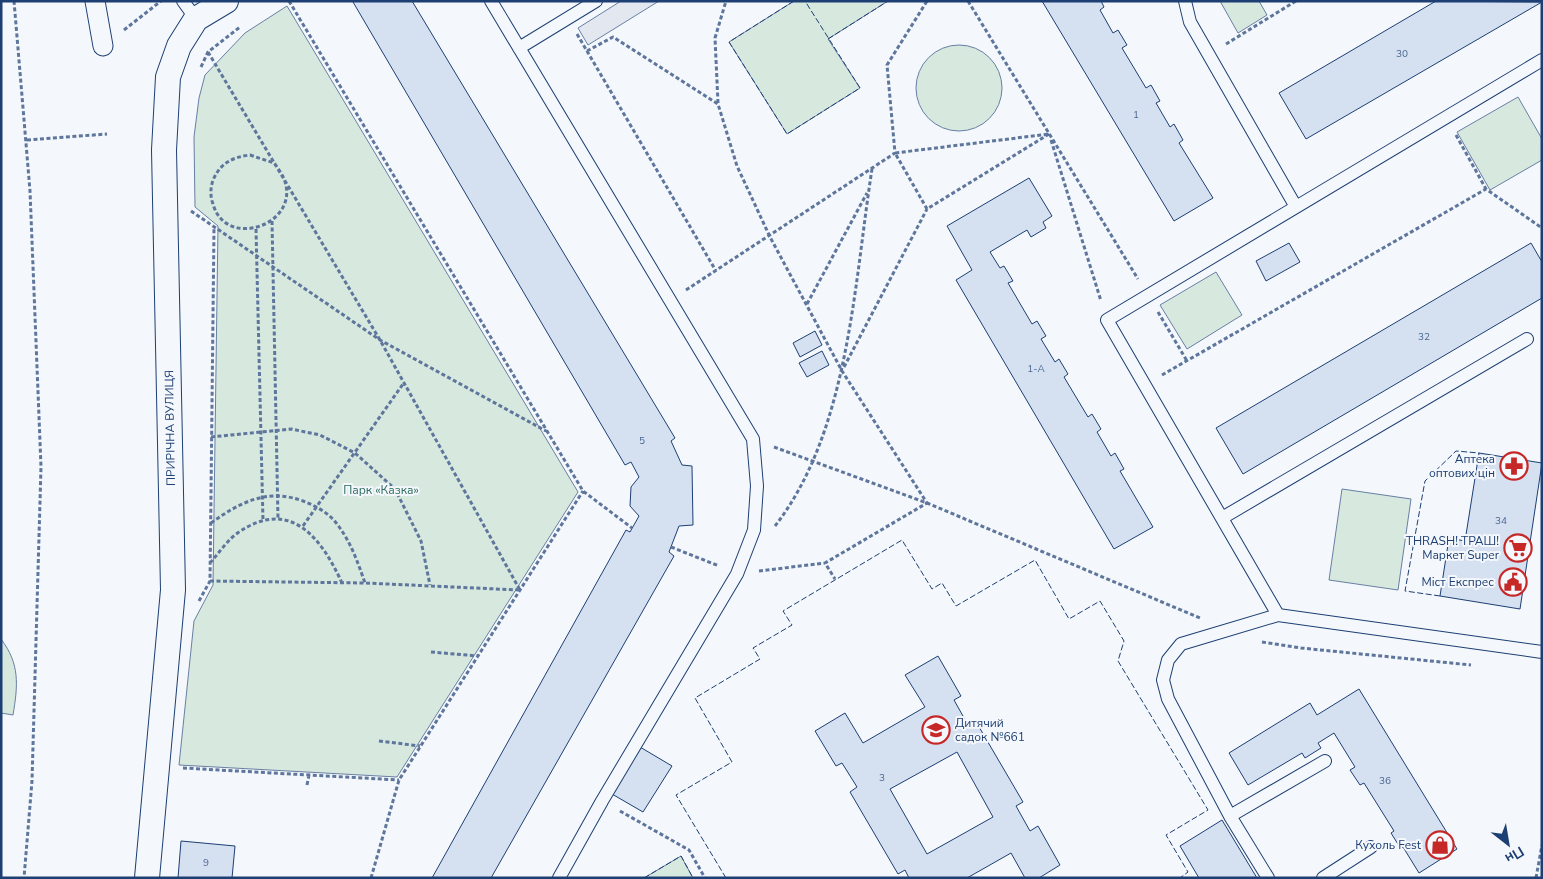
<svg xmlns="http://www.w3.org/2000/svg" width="1543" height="879" viewBox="0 0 1543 879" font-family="'Nunito Sans',sans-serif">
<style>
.green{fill:#d7e8df;stroke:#687fa3}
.parking{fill:#e3e8f0;stroke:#687fa3}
.building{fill:#d5e0f0;stroke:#1d3f73;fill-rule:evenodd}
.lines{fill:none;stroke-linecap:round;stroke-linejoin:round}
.service-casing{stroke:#1d3f73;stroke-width:14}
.pedestrian-casing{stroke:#1d3f73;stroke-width:21}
.minor-casing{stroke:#1d3f73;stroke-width:26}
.path{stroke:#5e769c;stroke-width:3;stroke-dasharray:4 2.5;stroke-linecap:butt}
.service{stroke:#f4f7fb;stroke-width:12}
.pedestrian{stroke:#f4f7fb;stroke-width:19}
.minor{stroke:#f4f7fb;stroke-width:24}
.fence{stroke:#1d3f73;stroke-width:1;stroke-dasharray:6 2.5;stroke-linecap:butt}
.labels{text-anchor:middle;stroke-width:4;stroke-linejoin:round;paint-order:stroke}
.number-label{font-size:10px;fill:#4b6792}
.street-label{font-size:12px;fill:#1d3f73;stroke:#f4f7fb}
.poi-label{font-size:12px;fill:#1d3f73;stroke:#f4f7fb;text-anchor:end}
.park-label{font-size:12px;fill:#2c6c60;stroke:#f4f7fb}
</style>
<rect width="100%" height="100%" fill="#f4f7fb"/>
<path class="green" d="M794,1H888L828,39L860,88L787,134L729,42Z
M1220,1H1259L1267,15L1238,33Z
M287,6L578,492L397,777L179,765L194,621L213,585L218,226L195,207L194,137L199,98L205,75L245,33Z
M916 88a43 43 0 1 1 86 0a43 43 0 1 1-86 0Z
M1518,97L1542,139V160L1490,190L1457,132Z
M1216,272L1242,315L1187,349L1160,305Z
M1342,489L1411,499L1398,590L1329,580Z
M1,639C20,664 18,685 13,715L1,713Z
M681,856L693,878H644Z"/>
<path class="parking" d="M621,1H659L588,45L578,28Z"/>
<path class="building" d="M355,1H412L675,438L671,441L682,465L692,466L693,525L679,526L669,552L674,556L491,878H432L626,530L630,532L639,516L630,506L631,487L639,477L631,462L625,465L353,2Z
M1042,1H1101L1104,7L1100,10L1113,33L1118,30L1127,45L1122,48L1146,88L1151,85L1160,101L1156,103L1170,127L1174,124L1183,140L1179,143L1213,198L1174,221Z
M1436,1L1542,2L1306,139L1279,93Z
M1029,178L1052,216L1043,222L1046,228L1031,237L1027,230L990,252L1000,268L1004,266L1013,281L1008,283L1032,324L1037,321L1046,336L1041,339L1055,362L1059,359L1068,374L1064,377L1088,417L1092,414L1101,429L1097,432L1111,456L1115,453L1124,469L1120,471L1153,527L1114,549L956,280L972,270L947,226Z
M1289,243L1300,262L1266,281L1256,261Z
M1531,243L1542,262V298L1243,474L1216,428Z
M815,331L822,345L800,357L793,343Z
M822,351L829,365L807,377L799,363Z
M1479,453L1542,463L1520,609L1440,596L1449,538L1465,541Z
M938,656L961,696L954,700L968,725L975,720L1023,802L1016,806L1030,831L1038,826L1060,865L1039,878H1025L1011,853L967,878H909L905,870L898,874L850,792L857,787L842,763L836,766L815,731L845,713L863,743L925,707L905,675ZM957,752L993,817L927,854L890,789Z
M1359,689L1457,849L1419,873L1403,847L1401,849L1391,833L1394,831L1364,783L1360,785L1350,770L1355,767L1334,733L1318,743L1321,748L1305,758L1302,753L1248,785L1229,753L1310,703L1317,715Z
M640,747L672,766L643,812L612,794Z
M1222,820L1257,878H1199L1180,846Z
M181,841L235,846L232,878H178Z"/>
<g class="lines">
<g class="service-casing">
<path id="service" d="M183,1L196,19
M491,1L753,439L757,486L754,530L737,574L602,801L559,878
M1185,1L1190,22L1296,207
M519,48L596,1
M1222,518L1527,339
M1278,615L1107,320L1542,60
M1230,816L1325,761
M1268,878L1230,816L1168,699L1163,680L1168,660L1181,644L1278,615L1542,652
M1323,878L1371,847"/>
</g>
<g class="pedestrian-casing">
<path id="pedestrian" d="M95,1L103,46"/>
</g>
<g class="minor-casing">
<path id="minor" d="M147,878L173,590L164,150L168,77L179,46L196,19L226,1"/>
</g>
<path class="path" d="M14,1L30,191L41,467L32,781L24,878
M289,1L583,491L632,528
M968,1L1138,279
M124,30L161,1
M577,34L716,271
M1226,44L1296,1
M587,51L613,37L718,104L737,166L770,237L842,371L927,503L825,563L835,579
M208,52L380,340L520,590
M201,67L208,52L240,27
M718,103L715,38L726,1
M1049,134L927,209L895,153Z
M1456,135L1486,189
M27,140L107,134
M1051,140L1101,301
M250,155L274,163C278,168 282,174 284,179C302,224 226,251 213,204C210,196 210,187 214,178C221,163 233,157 250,155Z
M191,211L380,340L546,431
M272,221L278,519
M256,229L263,521
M686,290L895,153L887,65L927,1
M807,304L867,193
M1158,312L1187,361
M844,367L927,209
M1162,375L1486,189L1542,228
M211,437L291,429L320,435L355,453L395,489L421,541L430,585
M774,447L927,503L1200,618
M211,523C240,502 268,488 303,501C316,506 329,513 337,524C351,542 358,563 365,583
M303,526L403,384
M775,526C849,431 854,284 872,169
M671,547L719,566
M210,563C219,553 228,539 239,532C291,497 322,539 342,583
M759,571L825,563
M210,581L365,583L519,590
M199,601L210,581L214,228
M1262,642L1301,648L1471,665
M431,652L478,656
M379,741L420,746
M183,768L399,780
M307,785L309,775
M620,811L689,850L705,878
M371,878L399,780L583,491
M1536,878L1542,845"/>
<use href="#service" class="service"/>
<use href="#pedestrian" class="pedestrian"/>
<use href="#minor" class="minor"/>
<path class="fence" d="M794,1L729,42L787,134L860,88L805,1
M828,39L888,1
M1440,596L1405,591L1425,481L1456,451L1479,453
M644,878L681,856L693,878
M726,878L676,795L732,762L695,698L760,659L753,648L792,625L783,611L902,540L932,589L942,583L956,606L1035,560L1069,619L1100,601L1124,641L1118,661L1208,810L1166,835L1188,872L1180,878"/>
</g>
<defs>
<g id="pharmacy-ring" transform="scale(1.4375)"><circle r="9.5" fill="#f4f7fb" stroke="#c62828" stroke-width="1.5"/><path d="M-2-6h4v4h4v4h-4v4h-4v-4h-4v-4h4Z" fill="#c62828"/></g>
<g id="supermarket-ring" transform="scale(1.4375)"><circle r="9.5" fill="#f4f7fb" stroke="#c62828" stroke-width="1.5"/><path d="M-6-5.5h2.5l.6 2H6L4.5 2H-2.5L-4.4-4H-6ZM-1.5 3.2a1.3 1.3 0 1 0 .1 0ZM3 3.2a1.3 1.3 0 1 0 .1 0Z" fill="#c62828"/></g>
<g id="civic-ring" transform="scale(1.4375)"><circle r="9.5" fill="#f4f7fb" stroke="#c62828" stroke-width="1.5"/><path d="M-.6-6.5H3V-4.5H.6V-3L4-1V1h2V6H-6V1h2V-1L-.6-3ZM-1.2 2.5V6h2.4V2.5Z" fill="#c62828"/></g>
<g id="school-ring" transform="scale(1.4375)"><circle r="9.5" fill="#f4f7fb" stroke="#c62828" stroke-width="1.5"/><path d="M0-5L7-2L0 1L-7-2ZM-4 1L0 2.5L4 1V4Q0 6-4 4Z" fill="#c62828"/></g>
<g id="shop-ring" transform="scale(1.4375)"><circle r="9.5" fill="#f4f7fb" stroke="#c62828" stroke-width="1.5"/><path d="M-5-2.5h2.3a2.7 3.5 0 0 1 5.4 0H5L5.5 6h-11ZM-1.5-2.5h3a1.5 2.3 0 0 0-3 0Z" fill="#c62828"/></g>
</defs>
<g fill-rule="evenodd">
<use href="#pharmacy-ring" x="1514" y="466"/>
<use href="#supermarket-ring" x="1518" y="548"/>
<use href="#civic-ring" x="1513" y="582"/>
<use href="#school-ring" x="936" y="730"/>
<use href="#shop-ring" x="1440" y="845"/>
</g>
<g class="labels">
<g class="number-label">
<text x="1402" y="57">30</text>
<text x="1136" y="118">1</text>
<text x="1424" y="340">32</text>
<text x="1036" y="372">1-А</text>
<text x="642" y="444">5</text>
<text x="1501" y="524">34</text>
<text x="882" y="781">3</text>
<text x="1385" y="784">36</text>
<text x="206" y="866">9</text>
</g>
<g class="street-label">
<text transform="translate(170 428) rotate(-91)" y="4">ПРИРІЧНА ВУЛИЦЯ</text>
</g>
<g class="poi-label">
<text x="1495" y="463">Аптека<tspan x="1495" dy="14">оптових цін</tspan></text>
<text x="1499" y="545">THRASH! ТРАШ!<tspan x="1499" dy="14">Маркет Super</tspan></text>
<text x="1494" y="586">Міст Експрес</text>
<text x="955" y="727" text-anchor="start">Дитячий<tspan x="955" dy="14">садок №661</tspan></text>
<text x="1421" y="849">Кухоль Fest</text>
</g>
<g class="park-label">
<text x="381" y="494">Парк «Казка»</text>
</g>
</g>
<rect width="1543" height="879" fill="none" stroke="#1d3f73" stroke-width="5"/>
<g transform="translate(1508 844) rotate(149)" stroke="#f4f7fb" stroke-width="4" paint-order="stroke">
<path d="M0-4L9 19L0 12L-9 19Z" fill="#1d3f73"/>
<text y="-8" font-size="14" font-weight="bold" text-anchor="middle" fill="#1d3f73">Пн</text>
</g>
</svg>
